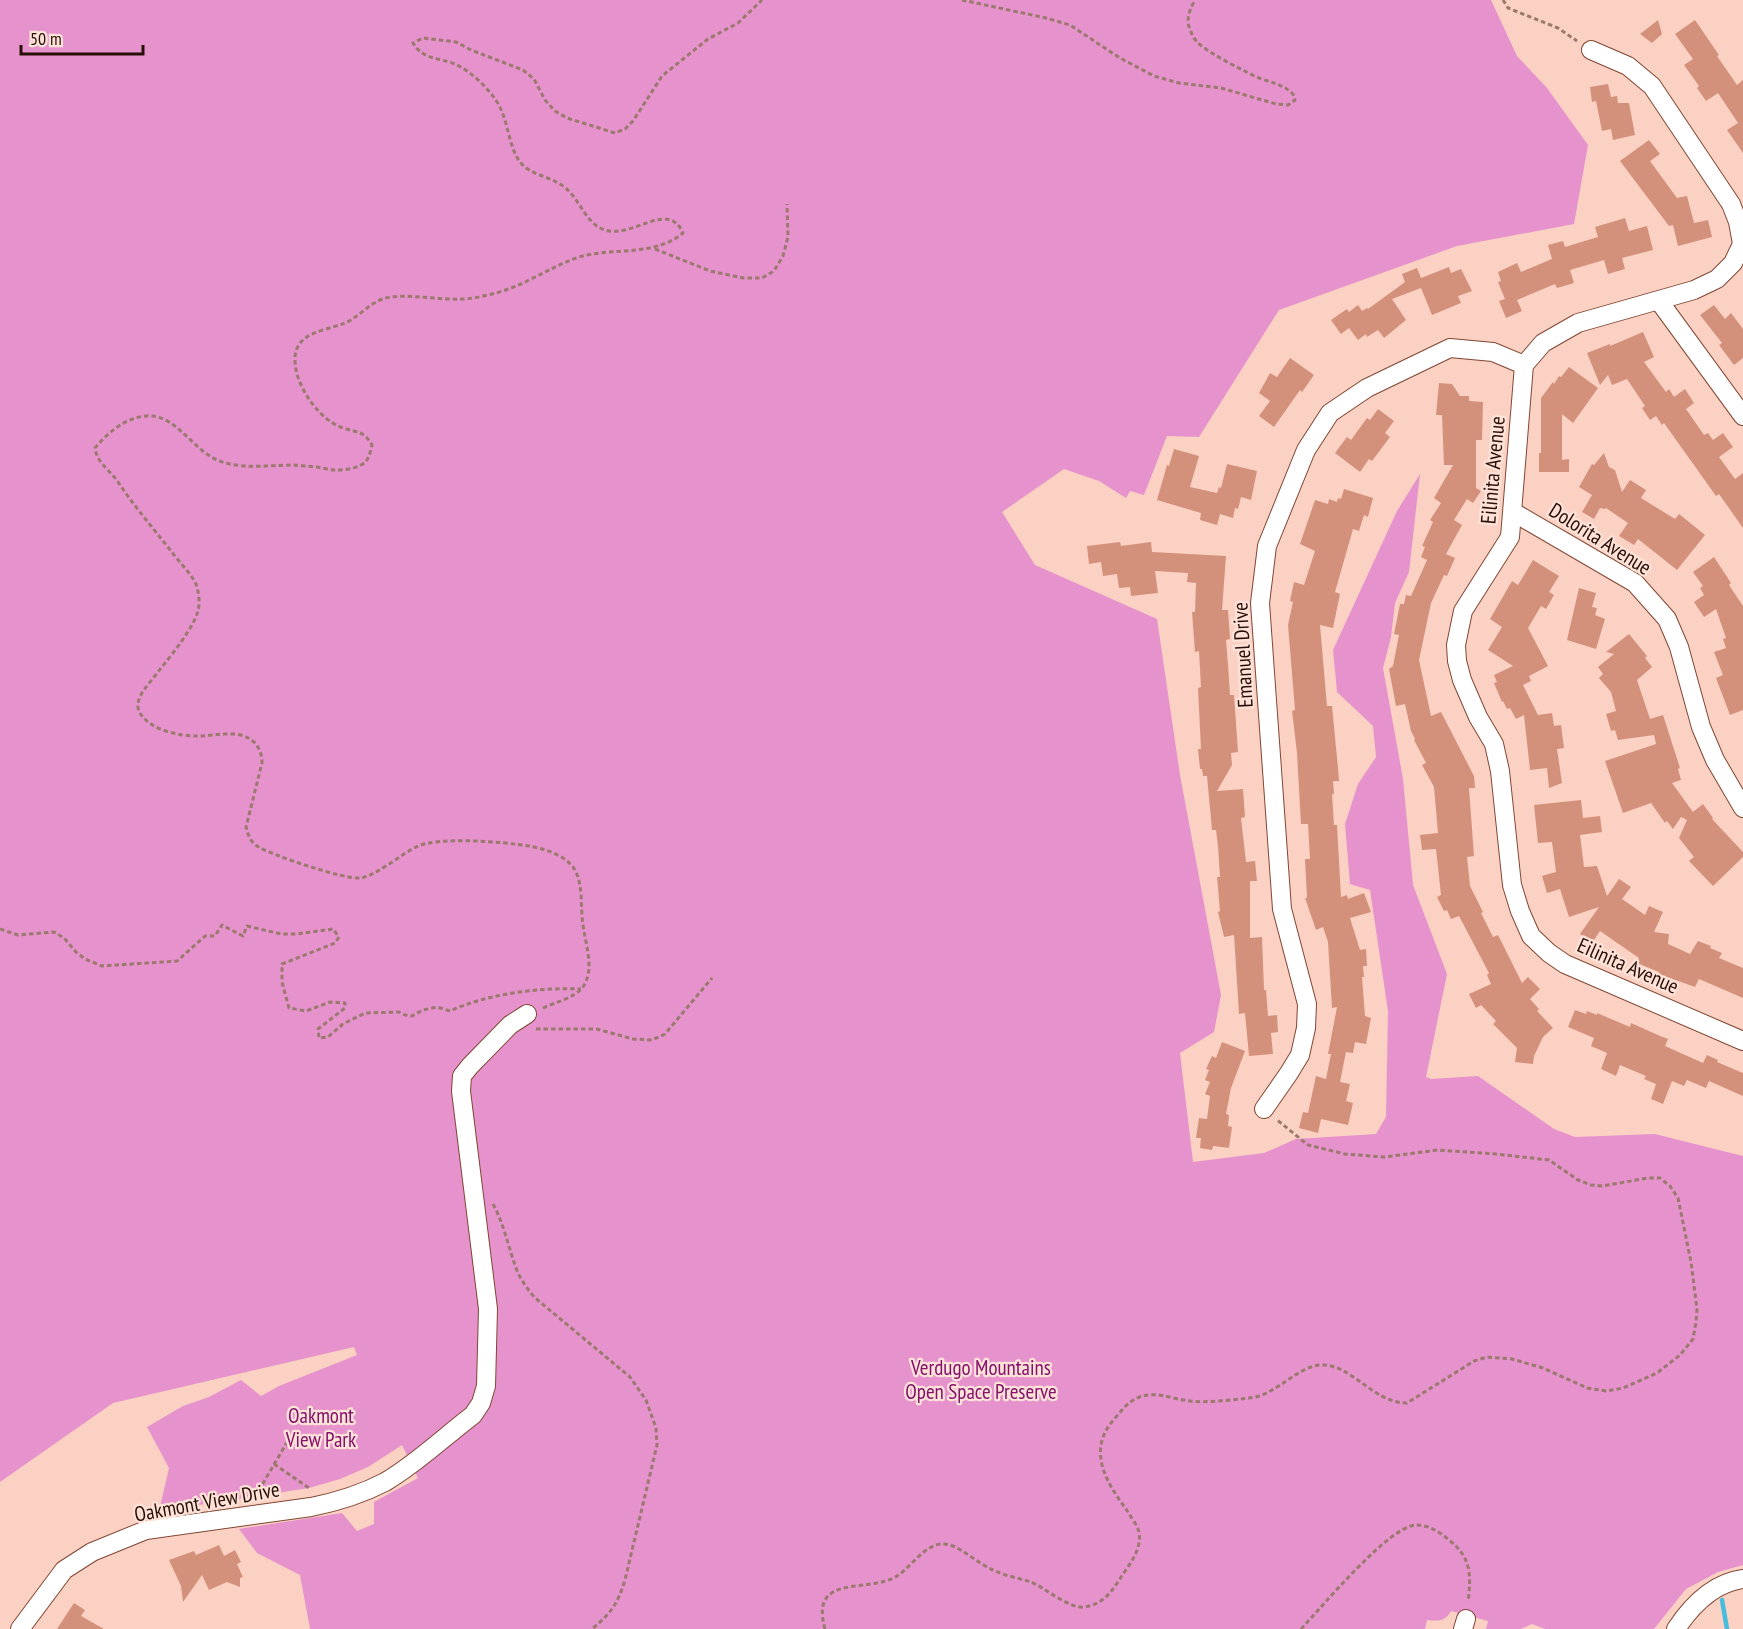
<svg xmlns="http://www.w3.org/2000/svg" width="1743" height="1629" viewBox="0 0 1743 1629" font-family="'PT Sans Narrow',sans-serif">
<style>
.green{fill:#e692cc}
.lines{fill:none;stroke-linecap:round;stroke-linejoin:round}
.stream{stroke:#46bddd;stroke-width:4.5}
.building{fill:#d3917c}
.minor-casing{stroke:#814633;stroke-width:20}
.path{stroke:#9b796e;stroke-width:3;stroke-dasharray:4.5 3;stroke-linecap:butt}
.minor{stroke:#fff;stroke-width:18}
.labels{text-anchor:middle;stroke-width:4.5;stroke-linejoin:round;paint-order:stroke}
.street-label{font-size:21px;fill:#281008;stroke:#ffe2d8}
.park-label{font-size:21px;fill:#84116c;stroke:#ffe2d8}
</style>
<rect width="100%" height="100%" fill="#fbd1c3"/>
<path class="green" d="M0,0H1491L1517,56L1547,88L1588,145L1574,224L1457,246L1279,310L1199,437L1167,436L1144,495L1130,491L1126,498L1099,481L1064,469L1002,512L1035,565L1157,619L1180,775L1221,995L1214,1032L1180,1053L1193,1162L1264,1153L1296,1139L1376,1134L1386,1117L1388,1011L1370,890L1350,884L1345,824L1358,784L1376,757L1373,726L1337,692L1333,650L1397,511L1420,474L1409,572L1395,603L1391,637L1383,668L1403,779L1413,885L1447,974L1426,1077L1431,1079L1478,1076L1554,1129L1575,1137L1655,1134L1743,1156V1565L1718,1572L1686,1589L1654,1629H1545L1532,1624L1521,1629H1486L1488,1621L1451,1611C1445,1622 1438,1621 1427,1620L1425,1629H310L300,1575L257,1553L239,1529L342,1513L357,1531L374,1524V1502L418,1478L402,1445L368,1467L340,1479L309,1488L159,1511L169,1468L147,1427L183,1406L209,1397L241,1380L261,1396L279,1386L357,1355L354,1347L113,1403L0,1482Z"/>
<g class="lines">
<path class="stream" d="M1722,1600L1727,1629"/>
</g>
<path class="building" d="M1658,20L1662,34L1652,43L1640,34Z
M1695,20L1719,55L1717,56L1737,85L1743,80V153L1727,130L1738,123L1718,93L1706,101L1697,88L1699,86L1684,65L1693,59L1675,34Z
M1608,84L1611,97L1617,96L1618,103H1629L1635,135L1613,140L1611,129L1602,131L1596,101L1592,102L1590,87Z
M1649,140L1660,154L1650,161L1677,198L1687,196L1694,223L1708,220L1712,237L1678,246L1673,225L1669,226L1620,161Z
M1625,218L1629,231L1647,226L1653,250L1622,258L1625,269L1608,274L1604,260L1570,270L1574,283L1557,288L1555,284L1517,300L1522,311L1506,318L1499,301L1505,299L1498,282L1501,281L1498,272L1517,263L1521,272L1552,259L1548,245L1563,241L1565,247L1598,237L1595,227Z
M1449,267L1451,273L1461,269L1472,291L1458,296L1461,303L1432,315L1421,288L1392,299L1406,320L1384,338L1378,330L1367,337L1366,334L1358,340L1349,328L1341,334L1331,320L1347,309L1349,312L1358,305L1362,311L1367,308L1368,309L1405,282L1402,274L1417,268L1421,278Z
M1714,305L1725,319L1731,313L1743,329V358L1734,365L1719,345L1722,343L1700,315Z
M1643,332L1654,357L1644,362L1666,392L1669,389L1674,397L1685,389L1694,403L1686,409L1704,435L1708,433L1713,440L1723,433L1733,447L1719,457L1735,479L1743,473V528L1719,494L1716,496L1664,423L1662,425L1656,416L1650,420L1642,408L1645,406L1627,379L1612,385L1608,375L1600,385L1587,353L1610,344V346Z
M1290,358L1314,375L1302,392L1300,390L1274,427L1259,416L1270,401L1259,393L1270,373L1277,377Z
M1569,367L1598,388L1573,423L1562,414V460L1569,459V472H1539V453H1541V398L1553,382L1554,384L1559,376L1561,377Z
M1439,383L1452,384L1460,396H1469V401L1483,402L1482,440H1476V488L1481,491L1473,503L1467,499L1454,520L1462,525L1446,554L1455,558L1447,576L1444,575L1431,603L1419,660L1431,716L1441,712L1474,776L1475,788H1469L1474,856L1467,857L1470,886L1483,912L1481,913L1493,937L1498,935L1522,983L1528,977L1540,989L1530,999L1539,1009L1537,1011L1553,1028L1543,1037L1534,1056L1533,1064L1515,1062L1517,1048L1493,1024L1496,1021L1481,1005L1476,1008L1469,994L1491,984L1487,975L1489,973L1459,916L1451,919L1447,910L1444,911L1437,897L1441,895L1436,849L1422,850L1420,835L1438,833L1434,787L1422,765L1426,763L1414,740L1415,739L1411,731L1405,704L1396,706L1389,669L1393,666L1399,635L1394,634L1400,604H1404L1406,595L1411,596L1427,560L1421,557L1425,547L1422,546L1433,522L1430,520L1441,503L1434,498L1453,465H1444L1442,415H1436Z
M1378,409L1394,421L1385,433L1390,437L1372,461L1369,459L1360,472L1335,453L1347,437L1351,440L1367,418L1370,420Z
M1174,449L1199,456L1190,487L1217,493L1219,487L1221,488L1227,464L1257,471L1251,500L1241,497L1238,509L1235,508L1233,518L1220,514L1217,525L1200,520L1201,513L1157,500L1167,465L1169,466Z
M1604,453L1609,467L1615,470L1622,492L1630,480L1646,490L1641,498L1675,519L1679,514L1705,535L1677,570L1638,539L1634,545L1619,536L1628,523L1606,508L1605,509L1600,508L1594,519L1582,512L1592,495L1579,487L1592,464L1594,465Z
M1344,489L1373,498L1368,517L1364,515L1359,531L1353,529L1335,592L1340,594L1333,628L1320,625L1327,706H1332L1338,768L1339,781H1333L1334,794H1332L1334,825H1337L1341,897L1347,895L1348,899L1364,893L1371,912L1350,918L1360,950L1366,949L1367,966H1363L1364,977H1362L1365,1016L1371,1018L1366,1044L1355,1042L1353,1053L1346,1052L1340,1082L1350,1084L1346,1101L1353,1103L1348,1125L1321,1119L1318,1133L1299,1128L1303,1112L1308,1113L1316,1076L1326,1079L1331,1054H1328L1337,1007L1332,1008L1328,942L1323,927L1316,930L1305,898H1307L1305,859H1310L1308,824H1301L1297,753L1292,711L1295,710L1288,625L1293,602L1290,601L1294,582L1304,585L1315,551L1300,544L1315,500L1328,504L1329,499L1337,502L1338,498L1341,499Z
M1120,542L1121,546L1151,542L1152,552L1226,556L1222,610H1228L1230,639L1226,640L1228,665L1230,695H1234L1238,752L1231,753L1232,765L1217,791L1243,789L1245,817L1241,818L1246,862L1255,861L1257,881H1250V938L1262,937L1264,990H1266L1268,1016L1277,1015L1278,1032L1271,1033L1273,1054L1249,1056L1245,1013L1239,1014L1234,935L1224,937L1218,912L1220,911L1217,877H1220L1218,846L1216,830H1212L1207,776H1203L1202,769H1200L1198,749H1201L1198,688L1201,687L1199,651L1195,652L1192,612H1195L1196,583L1187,582L1188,573L1155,571L1158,593L1131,596L1130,587L1119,588L1117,574L1103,576L1101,562L1089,564L1087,546Z
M1714,557L1731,583L1729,585L1743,606V710L1730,715L1716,678L1723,675L1714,652L1726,648L1723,639L1726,638L1716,609L1704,617L1694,602L1704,595L1700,588L1703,586L1693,572Z
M1533,560L1559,576L1549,592L1554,595L1546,609L1541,606L1528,628L1548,666L1529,676L1531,681L1523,685L1538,715L1552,713L1554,726L1561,725L1564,748L1557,749L1562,783L1549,788L1547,768L1530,770L1524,715L1516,719L1510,708L1507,709L1503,701L1502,702L1494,683L1497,682L1494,675L1513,666L1488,650L1502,627L1490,619L1512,581L1518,585Z
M1579,588L1596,593L1592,607L1597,608L1595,615L1605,619L1596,649L1567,640Z
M1629,634L1647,656L1645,658L1652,667L1637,680L1650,719L1663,715L1680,768L1678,769L1681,780L1672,783L1693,812L1703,804L1713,818L1712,819L1743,852V857L1713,886L1689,861L1694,857L1679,838L1687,820L1681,817L1673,829L1667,821L1665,823L1651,803L1623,813L1605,761L1656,744L1654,735L1618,740L1615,730L1611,731L1606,714L1616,711L1611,692L1599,678L1603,674L1598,667L1614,654L1606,652Z
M1581,800L1583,818L1600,816L1602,832L1580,835L1584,867L1597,866L1607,896L1619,879L1631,887L1622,899L1645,915L1649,906L1663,912L1654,932L1669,934L1668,944L1690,954L1698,941L1711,946L1710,948L1722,953L1719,958L1743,968V998L1699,979L1695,987L1659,974V972L1637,963L1639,958L1600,931L1592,943L1580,934L1599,907L1569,917L1560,889L1547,893L1542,876L1556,872L1552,842L1538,843L1534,805Z
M1575,1010L1586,1014L1587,1011L1597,1015V1013L1630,1027L1631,1023L1660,1036L1668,1039L1665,1046L1703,1063L1707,1055L1718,1060L1717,1062L1743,1073V1096L1709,1081L1706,1088L1687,1080L1684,1086L1672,1081L1663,1104L1651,1099L1656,1084L1644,1079L1646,1076L1620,1065L1616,1076L1601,1069L1607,1053L1591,1046L1594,1038L1568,1027Z
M1222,1042L1245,1051L1231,1088L1226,1114L1229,1115L1228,1126L1232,1127L1229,1148L1213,1146L1212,1150L1200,1148L1201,1138H1196L1199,1118L1207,1119L1210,1096L1205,1094L1210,1082L1205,1080L1209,1070L1206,1069L1212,1056L1216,1058Z
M219,1545L224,1556L235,1550L241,1562L237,1564L243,1577L240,1578V1587L227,1582L209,1590L202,1575L183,1602L181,1586L169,1560L194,1551L196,1555Z
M74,1603L85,1610L81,1616L104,1629H57Z"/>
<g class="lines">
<g class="minor-casing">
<path id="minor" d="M1591,50L1628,66L1652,86L1731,204L1738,222L1742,244L1733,263L1717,279L1694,290L1578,323L1543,343L1524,365L1510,537L1463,611L1456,645L1457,661L1462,680L1478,717L1494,744L1500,771L1512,885L1520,911L1531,936L1549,953L1565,964L1743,1041
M1659,301L1743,416
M1513,512L1635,583L1667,619L1679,647L1701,727L1715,760L1743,808
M1264,1109L1289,1073L1300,1055L1306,1028L1307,1004L1282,909L1260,603L1267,546L1306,450L1330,413L1367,388L1450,348L1493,352L1524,365
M20,1629L64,1570L92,1552L146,1530L311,1507C336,1502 362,1494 385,1482C416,1464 444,1437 473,1415L481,1403L486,1386L488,1309L461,1091L462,1076L470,1066L510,1025L527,1014
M1463,1629L1466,1619
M1676,1629C1692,1605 1713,1583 1743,1579"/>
</g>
<path class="path" d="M962,0L1046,18L1070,25L1120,58L1154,76L1179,83L1221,88L1276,104L1288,105L1295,100L1293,94C1283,84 1272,83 1259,78C1244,71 1210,54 1198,43C1193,38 1189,29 1188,22C1188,14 1191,7 1195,0
M1503,0L1508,8L1558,28L1577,41
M655,249L710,271L743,278H762L774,271L783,256L788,237L787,204
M0,929L18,935L54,932L64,938L76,952L85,959L102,966L177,961L205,936H215L222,925L243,936L247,926L281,934H296L333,929L339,937L335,943L282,964V982L289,1008L306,1011L330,1002L345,1003V1008L318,1029L319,1038L328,1037L343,1024L365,1013L399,1012L405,1015L412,1016L423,1010L437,1007L450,1011C487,994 540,987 581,989
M543,1008C556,1002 574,998 583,987C587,981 589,973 589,966C589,952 585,939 583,925C580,907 584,882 573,867C563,854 544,849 529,846C504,842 438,836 416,847C400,855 377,875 361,878C345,880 271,855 257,846C250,842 248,834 246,827L262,763C262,749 255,739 241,735C227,732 212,736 198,736C180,736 154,731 142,716C135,707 138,700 143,691C158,671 192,633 198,611C200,603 199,592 196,584C190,572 179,562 171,551C153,528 134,506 118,482C110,470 97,463 95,448C109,431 130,414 153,416C179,420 193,449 217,460C241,470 268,465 294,465C301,466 309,466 317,467C323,468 329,470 335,470C343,470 354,469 361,465C369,461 370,453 372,445C363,430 358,433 343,428C322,421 303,395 297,374C294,362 293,349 303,340C312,331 333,328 345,323C361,316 372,299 391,297C418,294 446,302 473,298C492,295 512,289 529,280C546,272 561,263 579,257C613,247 654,257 683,233C668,199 633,239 605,230C585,224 580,198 564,187C551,176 531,176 520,162C507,144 509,118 495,99C486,86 471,72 457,65C440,57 424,61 413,43L423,38L456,42L471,50L523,70L534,79L545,100L555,111L567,118L615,133L625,129L633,121L662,76L708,39L738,23L762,0
M536,1029H597L633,1039L652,1040L665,1034L712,978
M493,1204C504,1224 508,1246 516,1268C520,1279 527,1288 534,1297L630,1377L646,1400L656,1428L657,1445L625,1580C617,1605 612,1612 592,1629
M274,1464L309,1488
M255,1497L286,1444L297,1437
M825,1629C809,1572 869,1594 897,1576C913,1566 928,1538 950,1545C963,1549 979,1564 993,1570C1005,1576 1019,1578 1031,1582C1045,1588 1070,1609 1084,1607C1102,1605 1112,1592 1121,1577C1130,1564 1142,1549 1139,1532C1137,1524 1130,1516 1126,1509C1107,1483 1088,1453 1111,1423C1119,1414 1126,1403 1137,1398C1155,1390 1171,1399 1190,1401C1208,1403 1230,1400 1249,1398C1276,1396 1298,1365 1322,1365C1353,1365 1373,1403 1407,1403L1474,1361L1487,1357L1512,1359L1543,1368L1587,1388L1606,1391L1623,1388L1657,1373L1680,1355L1693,1339L1696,1322L1697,1309L1691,1262L1678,1198L1670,1186L1660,1178H1648L1602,1186L1591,1185L1578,1180L1549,1160L1496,1154L1438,1150L1384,1157L1345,1154L1308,1145L1276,1119
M1301,1629C1322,1607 1389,1526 1416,1525C1429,1525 1440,1532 1449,1540C1472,1558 1471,1576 1468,1602"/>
<use href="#minor" class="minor"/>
</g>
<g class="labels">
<g class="street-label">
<text transform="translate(1493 470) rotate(-85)" y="7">Eilinita Avenue</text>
<text transform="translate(1600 539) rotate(32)" y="7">Dolorita Avenue</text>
<text transform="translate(1243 655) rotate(-93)" y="7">Emanuel Drive</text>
<text transform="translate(1628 966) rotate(24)" y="7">Eilinita Avenue</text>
<text transform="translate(207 1502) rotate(-10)" y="7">Oakmont View Drive</text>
</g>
<g class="park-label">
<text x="981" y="1375">Verdugo Mountains<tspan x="981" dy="24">Open Space Preserve</tspan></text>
<text x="321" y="1423">Oakmont<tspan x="321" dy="24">View Park</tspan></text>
</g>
</g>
<path d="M21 45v9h122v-9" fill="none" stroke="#281008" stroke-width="3"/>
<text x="30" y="45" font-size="18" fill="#281008" stroke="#ffe2d8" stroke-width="4.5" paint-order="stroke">50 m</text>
</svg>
